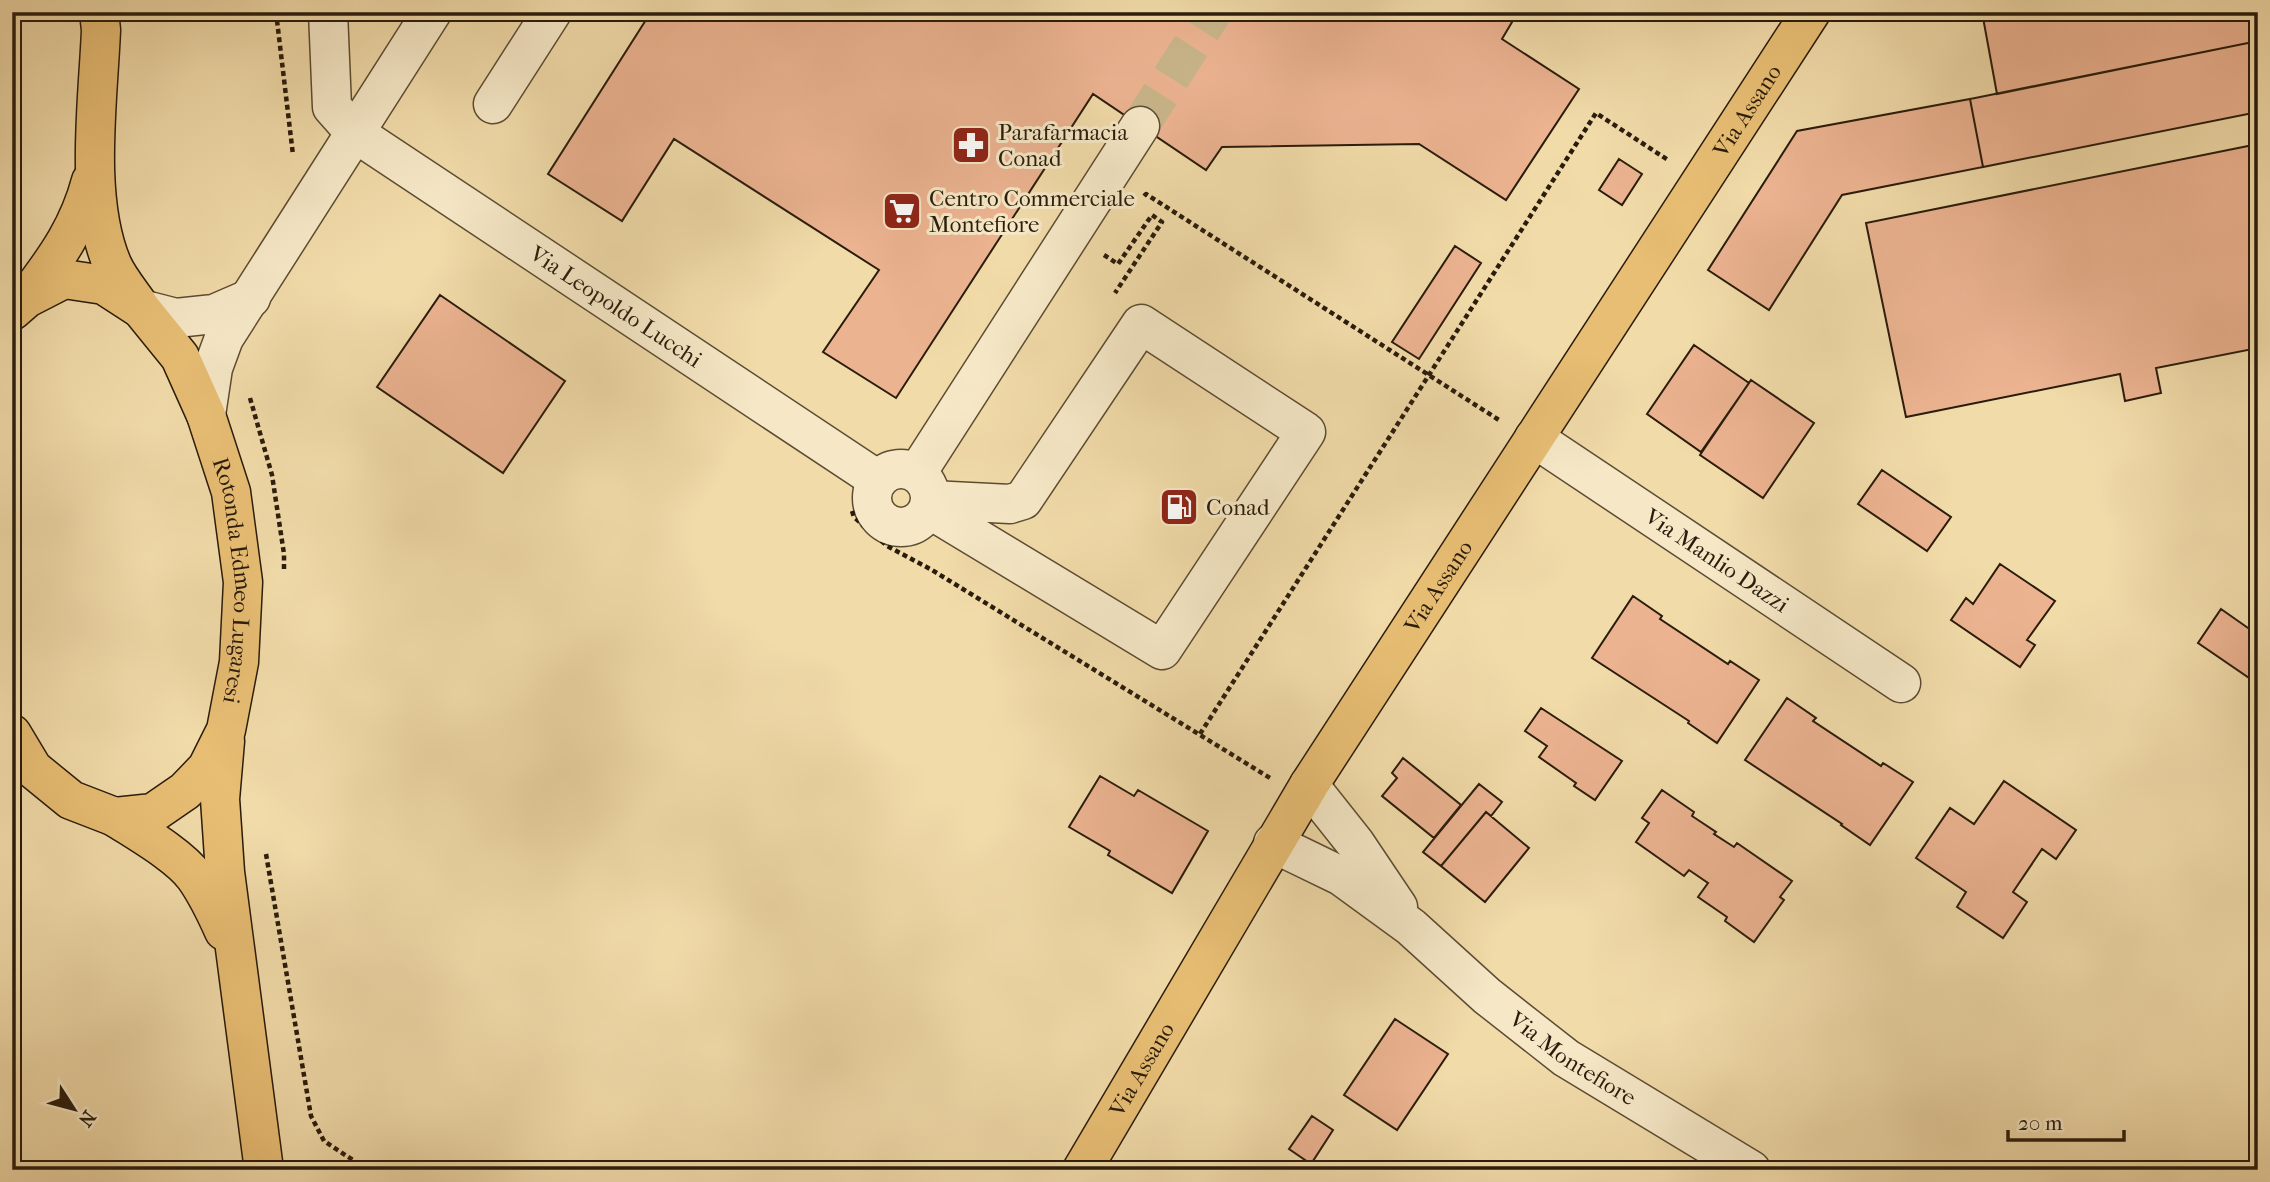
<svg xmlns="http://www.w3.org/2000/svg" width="2270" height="1182" viewBox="0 0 2270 1182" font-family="'IM FELL French Canon',serif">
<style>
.building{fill:#ecb391;stroke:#2a1c0c;stroke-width:2}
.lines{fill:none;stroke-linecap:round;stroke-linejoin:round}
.minor-tunnel{stroke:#c9b58a;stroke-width:38;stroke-dasharray:38 19;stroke-linecap:butt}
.minor-casing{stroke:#5c4c33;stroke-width:41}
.major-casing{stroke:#2a1c0c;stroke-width:41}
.path{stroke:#2a1c0c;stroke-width:4.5;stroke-dasharray:5 3.5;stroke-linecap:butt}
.minor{stroke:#f6e8c7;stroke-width:38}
.major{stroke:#e8be74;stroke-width:38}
.labels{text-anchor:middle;stroke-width:6;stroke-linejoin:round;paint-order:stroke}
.street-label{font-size:23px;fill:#2a1c0c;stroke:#f6e8c7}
.poi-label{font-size:23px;fill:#2a1c0c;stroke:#f6e8c7;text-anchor:start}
</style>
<rect width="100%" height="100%" fill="#f1dba9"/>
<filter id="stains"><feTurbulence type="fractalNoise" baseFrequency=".00286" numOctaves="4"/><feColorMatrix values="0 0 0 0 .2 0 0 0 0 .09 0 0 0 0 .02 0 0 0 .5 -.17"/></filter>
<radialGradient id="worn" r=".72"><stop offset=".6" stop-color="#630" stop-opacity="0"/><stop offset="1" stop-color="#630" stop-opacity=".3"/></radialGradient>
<path class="building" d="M651,12H1518L1502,39L1579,89L1506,200L1419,144L1222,147L1206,170L1093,94L896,398L823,352L879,270L674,139L622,221L548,174Z
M1982,12H2254L2258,41L1997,94Z
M2258,41V112L1983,167L1970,99Z
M1970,99L1983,167L1842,195L1769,310L1708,270L1797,131Z
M2258,144V348L2156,368L2161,393L2125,401L2120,374L1906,417L1866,223Z
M1619,159L1642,174L1622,205L1599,190Z
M1455,246L1481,263L1419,359L1392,342Z
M440,295L565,381L503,473L377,387Z
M1694,345L1749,383L1701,452L1647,414Z
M1751,380L1814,423L1763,498L1700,455Z
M1882,470L1951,517L1927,551L1858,504Z
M2000,564L2055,601L2027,640L2035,645L2020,667L1951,620L1966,598L1973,604Z
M1633,596L1662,616L1660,619L1728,664L1730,661L1759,680L1717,743L1688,723L1689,721L1592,658Z
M2221,609L2258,635V684L2198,643Z
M1787,698L1816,718L1813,721L1881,766L1883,763L1913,782L1870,845L1841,825L1842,824L1745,760Z
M1541,708L1622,761L1595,800L1574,786L1576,783L1539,757L1547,746L1525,731Z
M1403,758L1461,805L1434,838L1382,796L1397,778L1392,773Z
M1100,776L1134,796L1138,790L1208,831L1172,893L1108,855L1110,851L1069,827Z
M2004,781L2076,830L2056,859L2042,849L2013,892L2027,902L2003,938L1957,907L1966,892L1916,858L1950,808L1974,824Z
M1479,784L1502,802L1491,816L1486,812L1441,866L1423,852Z
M1662,790L1694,812L1692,816L1716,832L1714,834L1734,847L1737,843L1792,881L1780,897L1784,900L1754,942L1725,921L1727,917L1698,897L1708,883L1689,870L1684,876L1636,842L1649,823L1642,818Z
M1486,812L1529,848L1485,902L1441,866Z
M1395,1019L1448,1054L1397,1130L1344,1095Z
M1312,1116L1333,1130L1311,1164L1289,1149Z"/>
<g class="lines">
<path class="minor-tunnel" d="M1140,126L1213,12"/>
<g class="minor-casing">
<g id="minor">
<path id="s1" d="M328,12L332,107L355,133L878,480"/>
<path d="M493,104L552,12"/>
<path d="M141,309L176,318L214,314L251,298"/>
<path d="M206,415L213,368L224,338L432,12"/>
<path id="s2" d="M1534,438L1901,683"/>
<circle cx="901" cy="498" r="29"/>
<path d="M917,473L1140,126"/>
<path d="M929,509L1162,650L1306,432L1141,324L1023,500L1010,504L931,500"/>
<path d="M1309,785L1355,843L1398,907"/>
<path id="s3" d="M1273,843L1341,876L1411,927L1487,996L1566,1058L1751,1170"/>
</g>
</g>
<g class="major-casing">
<g id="major">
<path d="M99,12L101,30C98,102 84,197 112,264C118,278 129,291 138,304"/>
<path d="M30,293C58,256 79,226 91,181"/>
<path id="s4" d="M12,311L27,298L64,279L104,285L141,309L180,357L206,415L231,492L243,582L239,662L226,730L207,768L185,791L153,813L115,817L71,800L33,769L12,734"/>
<path d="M225,741L220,799L225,872L264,1170"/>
<path d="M115,817C138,832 179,855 195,877C207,894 216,913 224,931"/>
<path id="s5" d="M1082,1170L1309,785L1811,12"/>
</g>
</g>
<path class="path" d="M276,12L293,155
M1144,196L1146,194L1499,420
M1104,255L1118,264L1152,215L1162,222L1115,293
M250,398L272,475L284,554V571
M852,511L854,517L887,546L932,570L1270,778
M1200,734L1596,113L1668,160
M266,854L311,1116L324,1141L368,1170"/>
<use href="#minor" class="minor"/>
<use href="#major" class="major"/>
</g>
<defs>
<g id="pharmacy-square" transform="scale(2.0125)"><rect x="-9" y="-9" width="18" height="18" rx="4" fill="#8f2418" stroke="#f6e8c7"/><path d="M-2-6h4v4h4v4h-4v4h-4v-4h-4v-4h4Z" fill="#fff"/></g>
<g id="supermarket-square" transform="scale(2.0125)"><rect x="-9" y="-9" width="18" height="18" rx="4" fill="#8f2418" stroke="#f6e8c7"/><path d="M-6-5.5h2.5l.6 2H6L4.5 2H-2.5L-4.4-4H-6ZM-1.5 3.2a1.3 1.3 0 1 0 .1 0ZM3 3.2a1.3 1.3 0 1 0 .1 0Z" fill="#fff"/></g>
<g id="fuel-square" transform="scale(2.0125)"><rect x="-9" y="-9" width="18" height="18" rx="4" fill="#8f2418" stroke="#f6e8c7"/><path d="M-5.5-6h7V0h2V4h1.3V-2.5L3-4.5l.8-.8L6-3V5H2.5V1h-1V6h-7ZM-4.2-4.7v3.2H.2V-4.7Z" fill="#fff"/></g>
</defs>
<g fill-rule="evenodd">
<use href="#pharmacy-square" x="971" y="145"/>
<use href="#supermarket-square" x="902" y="211"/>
<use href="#fuel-square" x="1179" y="507"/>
</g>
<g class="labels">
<g class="street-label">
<text dy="8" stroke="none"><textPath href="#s5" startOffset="1251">Via Assano</textPath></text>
<text dy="8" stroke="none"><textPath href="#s1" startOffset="443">Via Leopoldo Lucchi</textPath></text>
<text dy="8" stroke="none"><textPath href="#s2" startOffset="220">Via Manlio Dazzi</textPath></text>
<text dy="8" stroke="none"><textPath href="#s4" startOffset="441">Rotonda Edmeo Lugaresi</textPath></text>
<text dy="8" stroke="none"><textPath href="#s5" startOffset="684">Via Assano</textPath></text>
<text dy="8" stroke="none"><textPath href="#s3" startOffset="371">Via Montefiore</textPath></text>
<text dy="8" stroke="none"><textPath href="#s5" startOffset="117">Via Assano</textPath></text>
</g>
<g class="poi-label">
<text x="998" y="140">Parafarmacia<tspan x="998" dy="26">Conad</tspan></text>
<text x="929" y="206">Centro Commerciale<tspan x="929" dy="26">Montefiore</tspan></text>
<text x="1206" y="515">Conad</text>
</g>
</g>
<rect width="2270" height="1182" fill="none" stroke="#f1dba9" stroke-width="42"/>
<rect x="14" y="14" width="2242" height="1154" fill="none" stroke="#2a1c0c" stroke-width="3.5"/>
<rect x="21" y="21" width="2228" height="1140" fill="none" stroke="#2a1c0c" stroke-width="2"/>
<g transform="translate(74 1109) rotate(126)" stroke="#f6e8c7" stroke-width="5" paint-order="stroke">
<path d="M0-5L12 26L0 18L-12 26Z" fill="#2a1c0c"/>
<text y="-10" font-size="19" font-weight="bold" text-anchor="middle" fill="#2a1c0c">N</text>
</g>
<path d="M2008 1130v10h116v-10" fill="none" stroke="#2a1c0c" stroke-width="3.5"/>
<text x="2018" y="1130" font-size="21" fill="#2a1c0c" stroke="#f6e8c7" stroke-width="5" paint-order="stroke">20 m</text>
<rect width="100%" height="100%" filter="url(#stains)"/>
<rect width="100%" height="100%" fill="url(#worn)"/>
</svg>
